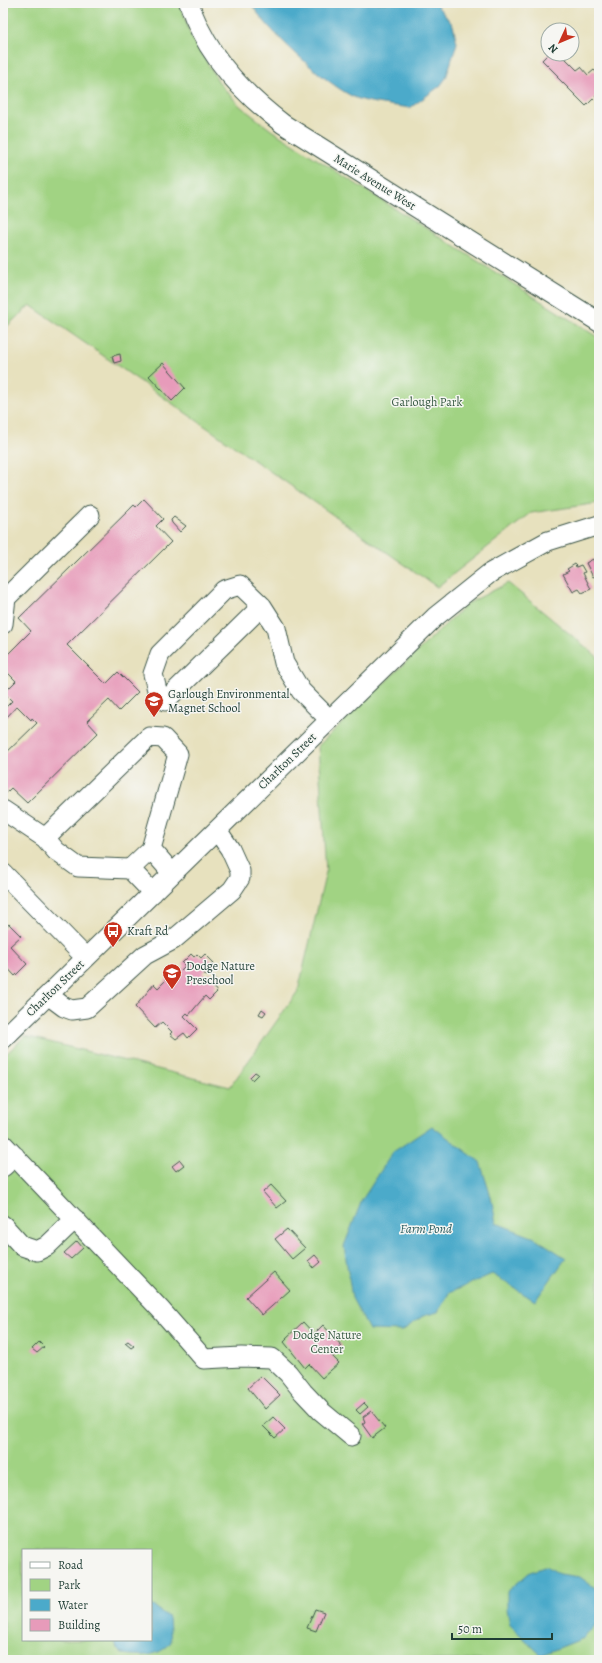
<svg xmlns="http://www.w3.org/2000/svg" width="602" height="1663" viewBox="0 0 602 1663" font-family="Alegreya,serif">
<style>
.green{fill:#a1d383;stroke:#60885c;fill-rule:evenodd}
.water{fill:#4baaca;stroke:#35747f}
.building{fill:#e79bba}
.lines{fill:none;stroke-linecap:round;stroke-linejoin:round}
.minor-casing{stroke:#3d5649;stroke-width:21}
.minor{stroke:#fff;stroke-width:19}
.labels{text-anchor:middle;stroke-width:3;stroke-linejoin:round;paint-order:stroke}
.street-label{font-size:12px;fill:#1f3d34;stroke:#f6f6f2}
.park-label{font-size:12px;fill:#395b44;stroke:#f6f6f2}
.poi-label{font-size:12px;fill:#1f3d34;stroke:#f6f6f2;text-anchor:start}
.water-label{font-size:13px;font-style:italic;fill:#2c5e61;stroke:#f6f6f2}
</style>
<rect width="100%" height="100%" fill="#f6f6f2"/>
<filter id="ink" filterUnits="userSpaceOnUse"><feTurbulence type="fractalNoise" baseFrequency=".025" numOctaves="2"/><feDisplacementMap in="SourceGraphic" scale="8" xChannelSelector="R" yChannelSelector="G"/><feConvolveMatrix kernelMatrix="1 2 1 2 8 2 1 2 1" color-interpolation-filters="sRGB"/></filter>
<filter id="wash" filterUnits="userSpaceOnUse"><feTurbulence type="fractalNoise" baseFrequency=".012" numOctaves="4" result="noise"/><feDisplacementMap in="SourceGraphic" scale="16" xChannelSelector="R" yChannelSelector="G"/><feGaussianBlur stdDeviation="0.9" result="paint"/><feColorMatrix in="noise" values="0 0 0 0 0 0 0 0 0 0 0 0 0 0 0 0 0 1.4 0 .05"/><feComposite in="paint" operator="in"/></filter>
<g filter="url(#wash)">
<rect width="100%" height="100%" fill="#e7e1be"/>
<path class="green" d="M3,3H180L190,34L220,84L240,106L271,130L599,338V503L531,513L437,587L30,305L3,330Z
M508,583L599,658V1660H3V1057L25,1036L230,1087L298,991L326,872L318,746L467,604ZM23,1550H151V1640H23Z"/>
<path class="water" d="M251,3H435L453,25L457,43L446,78L440,86L410,108C393,105 373,104 356,98C329,87 265,29 251,3Z
M432,1126L480,1162L491,1197L496,1223L535,1238L566,1258L535,1301L492,1274L449,1293L438,1312L423,1316L402,1331L369,1330L352,1298L344,1246L362,1200L393,1152Z
M547,1566L559,1574L580,1577L599,1591V1621L584,1638L541,1655L510,1625L507,1609V1592L530,1572Z
M151,1606H154L169,1618L171,1642C159,1658 140,1656 122,1654L117,1649L115,1640H151Z"/>
<g id="blocks">
<path class="building" d="M548,54H561L577,70L581,67L588,75L594,70L599,75V82L596,85L599,89V93L586,106L557,77L558,76L542,60Z
M120,354L121,361L114,363L112,356Z
M163,363L185,388L172,401L149,376Z
M144,499L163,519L156,526L171,542L67,645L106,684L118,672L138,692L119,711L109,700L87,721L98,733L27,803L11,788L3,796V756L37,723L32,718L31,720L17,706L6,718L3,715V710L12,701L4,693L16,681L3,668V659L31,631L19,618L134,505L136,507Z
M174,517L186,526L180,532L172,523L171,520Z
M593,559L599,574L593,577L586,563Z
M575,564L576,567L581,565L585,572L583,573L591,589L582,593L579,589L573,592L563,574L569,571L567,569Z
M9,924L21,936L10,946L27,964L15,976L3,963V929Z
M191,954L194,957L197,954L201,958L205,954L214,963L203,973L207,976L210,973L216,980L214,982L217,985L214,988L217,992L209,1000L205,996L189,1015L187,1013L184,1016L197,1029L188,1038L184,1033L176,1039L170,1034L172,1032L162,1022L155,1028L135,1007L154,984L158,988L172,974L175,976L185,966L182,963Z
M262,1009L266,1012L263,1016L259,1014Z
M255,1072L258,1074L252,1080L250,1077Z
M180,1160L184,1165L176,1171L172,1166Z
M271,1185L286,1201L277,1208L263,1192Z
M287,1229L305,1248L292,1259L275,1239Z
M77,1241L83,1248L71,1259L64,1253Z
M315,1255L321,1262L314,1268L308,1261Z
M274,1272L290,1290L262,1315L246,1297Z
M303,1322L314,1334L323,1325L342,1346L332,1356L339,1363L322,1378L309,1364L305,1368L284,1342L287,1339L286,1338Z
M128,1341L134,1346L131,1348L125,1343Z
M39,1342L44,1347L37,1353L32,1349Z
M261,1376L280,1395L265,1409L248,1388Z
M364,1403L368,1407L360,1414L356,1410Z
M371,1411L385,1428L372,1438L362,1424L365,1422L363,1417Z
M273,1417L285,1429L275,1438L263,1426Z
M315,1609L324,1612L316,1631L307,1628Z"/>
</g>
</g>
<g filter="url(#ink)">
<use href="#blocks" fill-opacity="0" stroke="#3d5649" stroke-width="1"/>
<g class="lines">
<g class="minor-casing">
<path id="minor" d="M189,3C205,53 242,93 283,124L599,322
M262,606L165,701L158,694L153,674L160,654L224,590L240,585L262,606L276,628L284,663L301,691L330,720
M3,624L6,598L90,515
M3,810L45,838
M151,849L172,873
M130,869L151,849L178,754L163,738L149,737L45,838L56,851L78,867L130,869L153,893
M3,873L86,958
M48,995L64,1007L72,1010L87,1008L145,955L173,940L232,890L240,878V871L230,849L217,830
M3,1039L435,617L490,573L548,541L599,525
M3,1144L160,1309L204,1359L241,1357L272,1358L288,1373L303,1392L321,1411L351,1436
M3,1167L15,1156
M3,1225L22,1246L37,1251L47,1246L75,1219"/>
</g>
<use href="#minor" class="minor"/>
</g>
</g>
<defs>
<g id="school-pin" transform="scale(1)"><path d="M0 17L-7.5 6A9.5 9.5 0 1 1 7.5 6Z" fill="#c8321e" stroke="#f6f6f2"/><path d="M0-5L7-2L0 1L-7-2ZM-4 1L0 2.5L4 1V4Q0 6-4 4Z" fill="#fff"/></g>
<g id="bus-pin" transform="scale(1)"><path d="M0 17L-7.5 6A9.5 9.5 0 1 1 7.5 6Z" fill="#c8321e" stroke="#f6f6f2"/><path d="M-5-6H5V4H4V6H2V4H-2V6H-4V4H-5ZM-3.5-4V0h7V-4ZM-3.5 1.2v1.5H-2V1.2ZM2 1.2v1.5H3.5V1.2Z" fill="#fff"/></g>
</defs>
<g fill-rule="evenodd">
<use href="#school-pin" x="154" y="701"/>
<use href="#bus-pin" x="113" y="931"/>
<use href="#school-pin" x="172" y="973"/>
</g>
<g class="labels">
<g class="street-label">
<text transform="translate(375 182) rotate(32)" y="4">Marie Avenue West</text>
<text transform="translate(287 761) rotate(-44)" y="4">Charlton Street</text>
<text transform="translate(55 988) rotate(-44)" y="4">Charlton Street</text>
</g>
<g class="park-label">
<text x="427" y="406">Garlough Park</text>
<text x="327" y="1339">Dodge Nature<tspan x="327" dy="14">Center</tspan></text>
</g>
<g class="poi-label">
<text x="168" y="698">Garlough Environmental<tspan x="168" dy="14">Magnet School</tspan></text>
<text x="127" y="935">Kraft Rd</text>
<text x="186" y="970">Dodge Nature<tspan x="186" dy="14">Preschool</tspan></text>
</g>
<g class="water-label">
<text x="426" y="1233">Farm Pond</text>
</g>
</g>
<rect width="602" height="1663" fill="none" stroke="#f6f6f2" stroke-width="16"/>
<rect x="22" y="1549" width="130" height="92" fill="#f6f6f2" stroke="#a0aca6"/>
<rect x="30" y="1562" width="20" height="6" fill="#ffffff" stroke="#a0aca6"/>
<text x="58" y="1569" font-size="12" fill="#1f3d34">Road</text>
<rect x="30" y="1579" width="20" height="12" fill="#a1d383" stroke="#a0aca6"/>
<text x="58" y="1589" font-size="12" fill="#1f3d34">Park</text>
<rect x="30" y="1599" width="20" height="12" fill="#4baaca" stroke="#a0aca6"/>
<text x="58" y="1609" font-size="12" fill="#1f3d34">Water</text>
<rect x="30" y="1619" width="20" height="12" fill="#e79bba" stroke="#a0aca6"/>
<text x="58" y="1629" font-size="12" fill="#1f3d34">Building</text>
<g transform="translate(560 42) rotate(226)"><circle r="19" fill="#f6f6f2" stroke="#a0aca6"/>
<path d="M0-3L7 15L0 10L-7 15Z" fill="#c8321e"/>
<text y="-6" font-size="11" font-weight="bold" text-anchor="middle" fill="#1f3d34">N</text>
</g>
<path d="M452 1633v6h100v-6" fill="none" stroke="#1f3d34" stroke-width="2"/>
<text x="458" y="1633" font-size="12" fill="#1f3d34" stroke="#f6f6f2" stroke-width="3" paint-order="stroke">50 m</text>
</svg>
